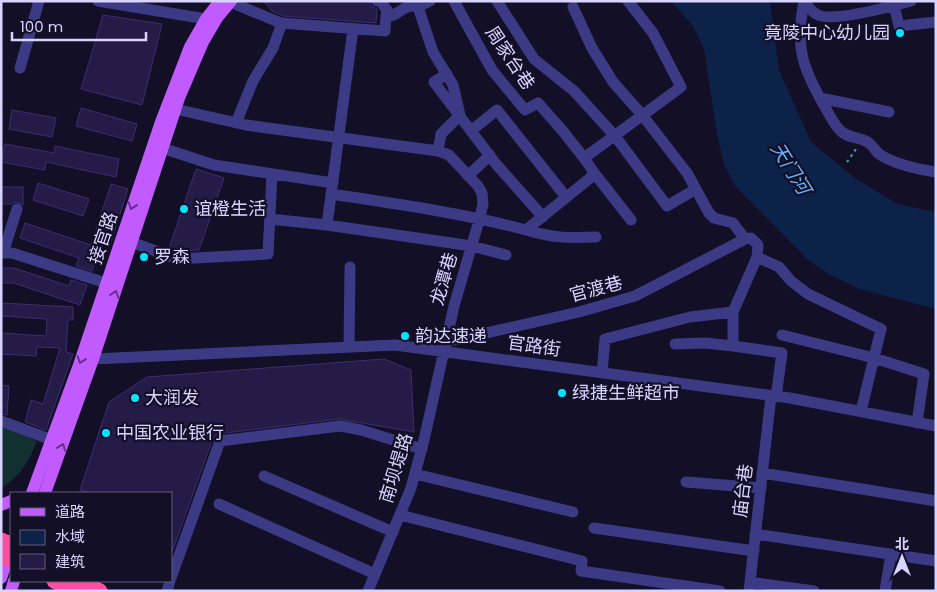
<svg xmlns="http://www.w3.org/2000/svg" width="937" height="592" viewBox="0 0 937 592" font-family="Poppins,'Noto Sans SC',sans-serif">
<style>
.green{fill:#12302f}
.water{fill:#0c2248}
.building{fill:#241b47;stroke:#3b2d73}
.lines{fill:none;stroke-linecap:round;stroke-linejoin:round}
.path{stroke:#2fb8b0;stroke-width:2;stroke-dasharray:2.5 4;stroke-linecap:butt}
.minor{stroke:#3d3a85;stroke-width:11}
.major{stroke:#c25bff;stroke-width:12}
.highway{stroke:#ff4fa3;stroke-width:15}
.oneway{stroke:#623188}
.poi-dot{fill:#00e5ff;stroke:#130f26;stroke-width:2}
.labels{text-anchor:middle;stroke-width:4.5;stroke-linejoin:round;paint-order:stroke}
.poi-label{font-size:18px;fill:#d9d4ff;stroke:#130f26;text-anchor:start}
.street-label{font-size:18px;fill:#d9d4ff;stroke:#130f26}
.water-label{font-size:19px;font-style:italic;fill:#62b6ff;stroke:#130f26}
</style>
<rect width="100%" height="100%" fill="#130f26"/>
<path class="green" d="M1,426L37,441C29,461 20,477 1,488Z"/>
<path class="water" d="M671,1H770L779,70L811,142L856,179L898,204L936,212V309L860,289L830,275L808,260L735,186L724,164L717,135L704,49L693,26Z"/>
<path class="building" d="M263,1H370L371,6L377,9L376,23L283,16L272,11Z
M103,15L162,24L142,105L81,89Z
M81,108L137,124L132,141L76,126Z
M12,110L56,118L52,137L9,129Z
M5,144L54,153L55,146L119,159L116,177L46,162L45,170L1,162Z
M196,169L224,178L199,250L179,251L169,248Z
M38,183L89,199L83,216L33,200Z
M111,184L128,189L110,245L102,242L92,271L76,266L79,258L20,238L25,223L91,245Z
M1,187H23V205L16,202L11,204H1Z
M1,268H14L69,286L71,280L87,285L80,305L14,283H1Z
M1,303L73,307V320H68L66,352L73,354L46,430L25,422L31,400L43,404L60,348L37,347L36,356L1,354V333L46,336L47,319L1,316Z
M384,359L411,370L414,432L339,419L217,434L213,438L171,555V493H91L80,490L109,402L147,377Z
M1,385L9,386L7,415L1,414Z"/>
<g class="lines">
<path class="path" d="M847,162L856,149"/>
<path class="minor" d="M98,1L206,19
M377,1L381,2L387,10L386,16
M454,1L492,70L525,110L538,103L562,130L584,158
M497,1L534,59L574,91L615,136L667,206L696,189
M804,1C795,48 802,67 825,107C830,115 834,126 842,132C850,139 863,137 870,144C873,146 875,150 878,153C890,163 920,170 936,172
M804,1C808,6 812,13 818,15C834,22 893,6 911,1
M230,2L281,23L385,31L386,16C394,17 399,11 405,8C414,4 418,8 430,1
M894,5L899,26L936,22
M418,7L433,52L453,85L460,115L441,134L438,151
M573,7L592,48L613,82L643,116L687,173L709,213L714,218L733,223L745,239L751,238L758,245L757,257L733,312V346L782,353L776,397
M20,68L39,1
M447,74L434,82L496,164L543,217
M820,98L889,112
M175,109L246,125L438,151L449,155L478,186L482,193L483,204L480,217L454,306L424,440L411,488L368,591
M236,123L253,81L273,48L282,23
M472,130L497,110L566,197
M162,148L214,165L333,183
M595,174L631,220
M468,176L490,155
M331,194C397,204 462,213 526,230L595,174L584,158L681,87L653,33L628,1
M270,219L327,225L472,246L506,255
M327,225L353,29
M526,230C553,238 568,238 596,237
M131,242L177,259L268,254L272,174
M1,253H12L106,283
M3,253L17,209
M757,257L779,267L791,281L808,294L881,329L861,411
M782,335L874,358L924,374L917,423
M446,342L579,312L635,296L745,239
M675,344L705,343L733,346
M349,347L350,267
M93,359L395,345L790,398L936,426
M602,373L605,339L690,317L733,312
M1,421L52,440
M762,473L936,501
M415,474L573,512
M264,476L393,532
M686,482L761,488
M219,504L375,574
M400,515L582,561L581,571L720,591
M594,528L754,551
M755,534L936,561
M171,578L220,441L340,426L361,430L422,449
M750,582L814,591
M167,591L170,581
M749,591L771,396
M885,591L891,554"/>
<path class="major" d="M32,493L79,365L161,122L190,47L206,19L220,1
M45,493L93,359L179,98L203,42L217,18L231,1
M1,505L11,501
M1,578L10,551
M11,591L14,581"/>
<path class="highway" d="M1,540L11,544
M1,555L11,560
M54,581L74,591
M81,581L100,591"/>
</g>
<defs><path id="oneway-chevron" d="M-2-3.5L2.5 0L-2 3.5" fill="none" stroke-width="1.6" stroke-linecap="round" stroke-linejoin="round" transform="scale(1.25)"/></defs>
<g class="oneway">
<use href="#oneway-chevron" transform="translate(132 206) rotate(109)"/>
<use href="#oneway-chevron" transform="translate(115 294) rotate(-72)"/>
<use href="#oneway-chevron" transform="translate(81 360) rotate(109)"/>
<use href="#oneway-chevron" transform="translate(62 447) rotate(-70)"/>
</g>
<g class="poi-dot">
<circle cx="900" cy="33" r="5"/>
<circle cx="184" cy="209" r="5"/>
<circle cx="144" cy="257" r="5"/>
<circle cx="405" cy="336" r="5"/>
<circle cx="562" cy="393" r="5"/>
<circle cx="135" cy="398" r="5"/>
<circle cx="106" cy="433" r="5"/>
</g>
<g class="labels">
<g class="poi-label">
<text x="890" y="39" text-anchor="end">竟陵中心幼儿园</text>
<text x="194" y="215">谊橙生活</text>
<text x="154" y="263">罗森</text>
<text x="415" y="342">韵达速递</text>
<text x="572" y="399">绿捷生鲜超市</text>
<text x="145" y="404">大润发</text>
<text x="116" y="439">中国农业银行</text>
</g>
<g class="street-label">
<text transform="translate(510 58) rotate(56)" y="6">周家台巷</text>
<text transform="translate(103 238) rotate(-71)" y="6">接官路</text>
<text transform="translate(444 279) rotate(-74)" y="6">龙潭巷</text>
<text transform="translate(596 289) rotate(-15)" y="6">官渡巷</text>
<text transform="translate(534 346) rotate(8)" y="6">官路街</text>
<text transform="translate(396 468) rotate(-73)" y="6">南坝堤路</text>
<text transform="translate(743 491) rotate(-83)" y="6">庙台巷</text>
</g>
<g class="water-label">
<text transform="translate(791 168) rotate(58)" y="7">天门河</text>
</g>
</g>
<rect width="937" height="592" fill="none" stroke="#d9d4ff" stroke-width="5"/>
<rect x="10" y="492" width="162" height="90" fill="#130f26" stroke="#625e7d"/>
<rect x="20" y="508" width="25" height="8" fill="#c25bff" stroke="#625e7d"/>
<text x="55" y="517" font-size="15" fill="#d9d4ff">道路</text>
<rect x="20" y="530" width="25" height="15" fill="#0c2248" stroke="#625e7d"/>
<text x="55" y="542" font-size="15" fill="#d9d4ff">水域</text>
<rect x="20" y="554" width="25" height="15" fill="#241b47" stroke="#625e7d"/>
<text x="55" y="567" font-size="15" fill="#d9d4ff">建筑</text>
<g transform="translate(902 557)" stroke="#130f26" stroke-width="4" paint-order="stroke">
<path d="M0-4L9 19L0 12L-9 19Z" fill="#d9d4ff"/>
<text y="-8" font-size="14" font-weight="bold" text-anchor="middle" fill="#d9d4ff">北</text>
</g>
<path d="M12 32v8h134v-8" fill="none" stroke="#d9d4ff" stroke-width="2.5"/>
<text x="20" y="32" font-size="15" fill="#d9d4ff" stroke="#130f26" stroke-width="4" paint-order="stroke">100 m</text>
</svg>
